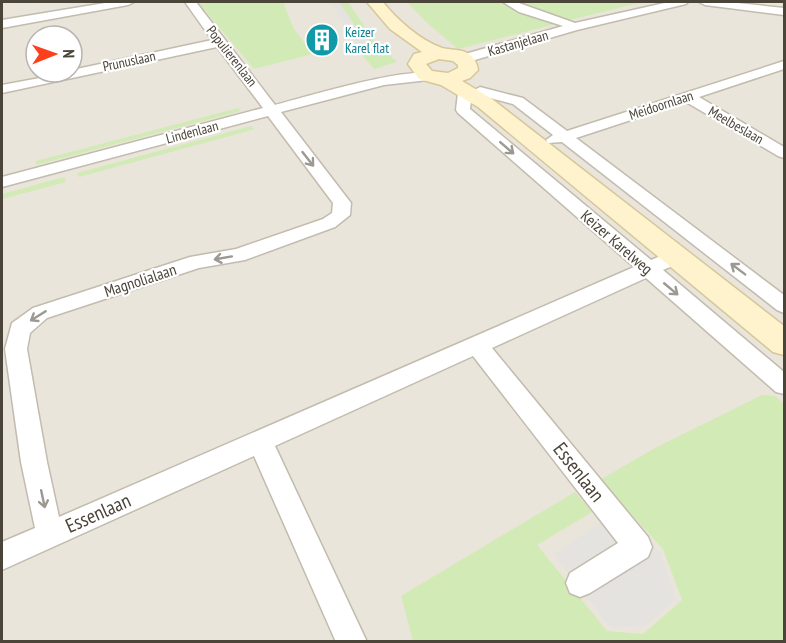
<svg xmlns="http://www.w3.org/2000/svg" width="786" height="643" viewBox="0 0 786 643" font-family="'PT Sans Narrow',sans-serif">
<style>
.residential{fill:#eae5da;fill-rule:evenodd}
.green{fill:#d2eab5}
.parking{fill:#e5e3e0}
.lines{fill:none;stroke-linecap:round;stroke-linejoin:round}
.minor-casing{stroke:#c2bbae;stroke-width:3}
.secondary-casing{stroke:#d6c79b;stroke-width:3}
.minor{fill:#fff;fill-rule:evenodd}
.secondary{fill:#fff3cd;fill-rule:evenodd}
.oneway{stroke:#9c9892}
.labels{text-anchor:middle;stroke-width:4.5;stroke-linejoin:round;paint-order:stroke}
.far-culture-label{font-size:14px;fill:#0d838f;stroke:#fff;text-anchor:start}
.far-street-label{font-size:14px;fill:#4b4439;stroke:#fff}
.street-label{font-size:16px;fill:#4b4439;stroke:#fff}
.near-street-label{font-size:20px;fill:#4b4439;stroke:#fff}
</style>
<rect width="100%" height="100%" fill="#f6f3ec"/>
<path class="residential" d="M2,2H784V641H2ZM36,36H72V72H36Z"/>
<path class="green" d="M198,2H283L294,29L313,54L254,69Z
M339,2H348L376,43L397,62L374,69L360,52L374,48L355,26Z
M407,2H501L517,11L556,24L458,49L425,21Z
M517,2H643L570,20Z
M238,108L241,111L36,165V161Z
M251,126L255,129L79,177L77,173Z
M64,177L66,182L2,199V194Z
M762,395L775,396L784,404V641H413L401,596L575,492L592,512L537,545L607,631L643,634L682,600L663,549L600,480L655,448Z"/>
<path class="parking" d="M330,2H339L355,26L375,48L364,51L348,32Z
M621,509L660,553L676,599L646,626L611,628L553,554Z"/>
<g class="lines">
<g class="minor-casing">
<path id="minor" d="M111,2H134L128,5L2,28V20Z
M185,2H196L275,105C299,99 421,62 435,76L428,80L384,85L281,112L351,203L350,215L335,227L245,260L199,268L47,318L30,333L27,349L47,462L59,517L634,267L458,113L456,110L458,93L465,89L472,93L470,109L651,260L675,250L682,252L685,257L682,262L663,270L784,372V394L776,392L646,278L492,348L648,537L652,547L648,557L590,593L580,597L570,593L566,583L570,573L618,543L473,356L275,446L367,642H336L254,456L2,570V542L35,528L21,462L5,349L12,323L33,308L190,257L236,249L323,219L332,213L333,203L268,116L2,187V177L263,108L217,47L2,93V85L72,72V70L212,40Z
M503,2H516L575,23L669,2H688L686,4L577,30L468,62H458L456,59L458,56L563,26L519,12Z
M699,2H728L784,8V15L705,5Z
M784,61V69L699,97L784,147V158L778,156L686,102L576,138L784,295V313L777,310L562,142L548,143L546,140L553,135L513,104L475,94L473,91L480,87L523,98L567,131Z"/>
</g>
<g class="secondary-casing">
<path id="secondary" d="M367,2H383C397,20 420,40 442,48C449,50 458,49 465,52C473,56 477,62 478,70L470,78L462,81L492,99L784,326V355L773,352L478,107L441,85L419,79L408,64L414,54L422,52L390,29ZM439,59L453,61L458,65V68L448,73L432,71L426,64Z"/>
</g>
<use href="#minor" class="minor"/>
<use href="#secondary" class="secondary"/>
</g>
<defs><path id="oneway-shaft" d="M-6 0H5M1.5-3L5.5 0L1.5 3" fill="none" stroke-width="1.6" stroke-linecap="round" stroke-linejoin="round" transform="scale(1.5)"/></defs>
<g class="oneway">
<use href="#oneway-shaft" transform="translate(507 148) rotate(41)"/>
<use href="#oneway-shaft" transform="translate(308 159) rotate(52)"/>
<use href="#oneway-shaft" transform="translate(223 258) rotate(170)"/>
<use href="#oneway-shaft" transform="translate(738 269) rotate(-143)"/>
<use href="#oneway-shaft" transform="translate(671 289) rotate(40)"/>
<use href="#oneway-shaft" transform="translate(38 316) rotate(148)"/>
<use href="#oneway-shaft" transform="translate(43 499) rotate(78)"/>
</g>
<defs>
<g id="building-disc" transform="scale(1.725)"><circle r="9.5" fill="#0f9aa8" stroke="#fff"/><path d="M-4-6H4V6H1V3H-1V6H-4ZM-2.5-4.3h1.7v1.8h-1.7ZM.8-4.3h1.7v1.8H.8ZM-2.5-1h1.7V.8h-1.7ZM.8-1h1.7V.8H.8Z" fill="#fff"/></g>
</defs>
<g fill-rule="evenodd">
<use href="#building-disc" x="322" y="40"/>
</g>
<g class="labels">
<g class="far-culture-label">
<text x="345" y="37">Keizer<tspan x="345" dy="16">Karel flat</tspan></text>
</g>
<g class="far-street-label">
<text transform="translate(518 43) rotate(-16)" y="5">Kastanjelaan</text>
<text transform="translate(232 56) rotate(52)" y="5">Populierenlaan</text>
<text transform="translate(129 61) rotate(-12)" y="5">Prunuslaan</text>
<text transform="translate(661 105) rotate(-18)" y="5">Meidoornlaan</text>
<text transform="translate(736 125) rotate(30)" y="5">Meelbeslaan</text>
<text transform="translate(192 132) rotate(-15)" y="5">Lindenlaan</text>
</g>
<g class="street-label">
<text transform="translate(617 242) rotate(41)" y="6">Keizer Karelweg</text>
<text transform="translate(140 280) rotate(-18)" y="6">Magnolialaan</text>
</g>
<g class="near-street-label">
<text transform="translate(579 472) rotate(52)" y="7">Essenlaan</text>
<text transform="translate(98 513) rotate(-24)" y="7">Essenlaan</text>
</g>
</g>
<rect width="786" height="643" fill="none" stroke="#4b4439" stroke-width="6"/>
<g transform="translate(54 54) rotate(89)"><circle r="28" fill="#ffffff" stroke="#b7b4b0" stroke-width="1.5"/>
<path d="M0-4.5L10 22L0 15L-10 22Z" fill="#fc3f1d"/>
<text y="-9" font-size="16" font-weight="bold" text-anchor="middle" fill="#4b4439">N</text>
</g>
</svg>
